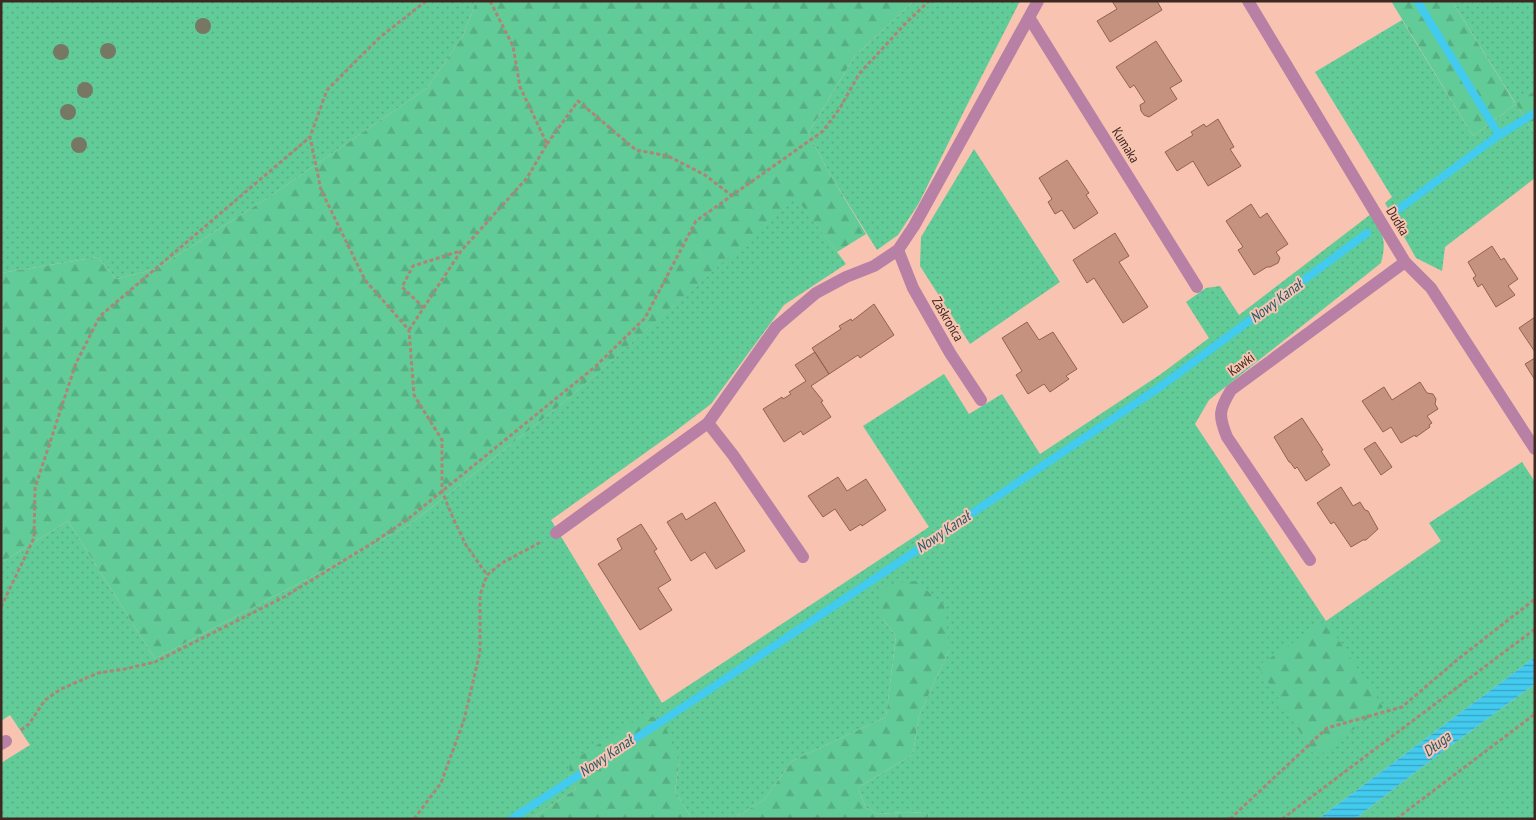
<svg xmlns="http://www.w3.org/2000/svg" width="1536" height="820" viewBox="0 0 1536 820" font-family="'PT Sans Narrow',sans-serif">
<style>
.grass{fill:url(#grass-dots)}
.forest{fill:url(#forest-firs)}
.water{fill:url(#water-rules)}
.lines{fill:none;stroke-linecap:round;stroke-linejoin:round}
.stream{stroke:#42caef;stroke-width:8}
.building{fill:#c59280;stroke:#916251}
.path{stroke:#ad8577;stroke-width:3;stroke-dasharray:4 2.5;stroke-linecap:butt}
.service{stroke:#b780a4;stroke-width:12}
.minor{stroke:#b780a4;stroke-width:12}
.tree{fill:#767864}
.labels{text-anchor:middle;stroke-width:4;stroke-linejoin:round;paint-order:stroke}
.street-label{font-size:14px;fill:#3d2922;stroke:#f8c3b0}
.water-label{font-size:15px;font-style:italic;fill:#265c6c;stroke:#f8c3b0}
</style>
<defs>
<pattern id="grass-dots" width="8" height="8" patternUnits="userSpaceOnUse" patternTransform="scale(1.25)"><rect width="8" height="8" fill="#62cc98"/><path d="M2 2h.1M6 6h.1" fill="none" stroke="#56af83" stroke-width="1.8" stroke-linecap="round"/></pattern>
<pattern id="forest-firs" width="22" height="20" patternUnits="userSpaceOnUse" patternTransform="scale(1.25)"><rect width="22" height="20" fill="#62cc98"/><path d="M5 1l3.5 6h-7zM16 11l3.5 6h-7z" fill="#56af83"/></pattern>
<pattern id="water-rules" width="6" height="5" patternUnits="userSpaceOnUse" patternTransform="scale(1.25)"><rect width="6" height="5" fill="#42caef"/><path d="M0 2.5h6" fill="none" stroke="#38a4c1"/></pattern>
</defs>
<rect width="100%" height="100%" fill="#f8c3b0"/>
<path class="grass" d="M1,1H476L463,36L427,88L269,197L156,269L116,279L98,257L1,273Z
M914,1H1020L965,109L919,203L898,235L877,250L831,176L808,133L855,56Z
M1452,1H1535V91L1516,104L1535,134V178L1445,247L1442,271L1416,258L1385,203L1392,197L1315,72L1402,20L1473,136L1516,104Z
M974,149L1060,282L970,344L920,266L921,237Z
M796,197L846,264L784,305L711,404L673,433L551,520L662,703L929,527L863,426L944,374L969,414L1002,394L1040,454L1161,374L1209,338L1186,302L1206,288L1220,286L1239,315L1371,214C1383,234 1387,240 1381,263L1209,400L1195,424L1326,621L1441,541L1429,523L1522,462L1535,482V657L1318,819H929L928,813L903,812L878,814L866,808L858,788L913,754L919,716L949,650L882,618L896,636L886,717L792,761L764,800L732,819H692L675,791L679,762L569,774L576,789L531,819H1V763L30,745L10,715L1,721V563L68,521L155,659L408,526L562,404Z
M1535,684V819H1355L1422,767Z"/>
<path class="forest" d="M476,1H914L855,56L808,133L831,176L866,234L837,252L796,198L562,404L408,526L155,659L68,521L1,563V273L98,257L116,279L156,269L269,197L427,88L463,36Z
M1391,1H1452L1515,103L1535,91V134L1516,104L1473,136Z
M916,581L944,605L949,650L919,716L913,754L858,788L866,808L878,814L903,812L928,813L929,819H732L764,800L792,761L886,717L896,636L882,618L881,590L896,583Z
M1326,621L1383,707L1316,758L1258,666Z
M645,715L656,718L665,725L679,762L675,791L692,819H531L576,789L569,774L570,762Z"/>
<path class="water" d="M1535,657V684L1422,767L1355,819H1318Z"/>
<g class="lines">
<path class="stream" d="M1417,1L1499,135
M1399,209L1499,135L1535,113
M511,819L670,716L1160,387L1367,233"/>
</g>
<path class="building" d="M1112,1H1157L1162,10L1110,42L1097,21L1117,9Z
M1156,41L1182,81L1170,88L1177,99L1149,117L1144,115L1141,111L1140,105L1145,102L1134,85L1130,88L1116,67Z
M1218,119L1234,147L1230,149L1241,166L1208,186L1193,161L1177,171L1165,152L1193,135L1191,132L1204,124L1206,127Z
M1067,160L1089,193L1086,195L1098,213L1074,229L1062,210L1055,214L1048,202L1052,199L1039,178Z
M1251,204L1260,218L1267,213L1288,244L1276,252L1280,258L1278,263L1270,267H1267L1254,275L1238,250L1243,247L1226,221Z
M1115,233L1129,256L1119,262L1148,307L1123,323L1094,278L1087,283L1073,260Z
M1492,246L1501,260L1504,258L1518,279L1508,286L1515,295L1496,307L1482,284L1478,287L1473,278L1476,276L1468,262Z
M874,304L894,335L860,358L858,355L829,374L812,348L841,329L839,326L851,319L852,321Z
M1535,317V352L1519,328Z
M1027,322L1039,340L1053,332L1077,369L1066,376L1069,379L1050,392L1044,384L1028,394L1016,375L1022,371L1002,338Z
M815,352L829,374L811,386L823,401L821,402L831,417L803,435L801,431L784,442L763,409L782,397L783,399L791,394L789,392L806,381L795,365Z
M1535,358V380L1525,364Z
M1420,382L1427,393L1433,394L1436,399L1435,404L1438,409L1427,416L1432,423L1429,425L1430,427L1416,437L1415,435L1401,443L1391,427L1383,432L1362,401L1384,387L1392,400Z
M1302,418L1323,450L1321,451L1330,465L1306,481L1297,467L1295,469L1290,462H1289L1274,437Z
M1375,442L1392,467L1381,475L1364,449Z
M838,477L847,491L866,479L886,510L862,526L861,524L850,531L835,509L823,517L808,496Z
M1341,487L1353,506L1360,502L1365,510L1368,511L1378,529L1366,540H1363L1351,547L1334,522L1331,524L1317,503Z
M715,502L745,551L716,569L705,552L691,561L667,522L682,513L686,520Z
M641,524L657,549L654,551L671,580L658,588L672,610L640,630L598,564L622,549L617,539Z"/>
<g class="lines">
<path class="path" d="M426,1L379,38L327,90L310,137L321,190L365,280L409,330L414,395L442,440V491L453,518L466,545L487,575
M547,144L578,101L636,150L668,156L705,175L731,195
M424,308L402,287L413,266L460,251
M409,330L461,251L527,178L547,144L520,87L513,46L490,1
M1,607L34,538L35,488L76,363L100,316L310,137
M21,730L29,724L45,700L61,689L98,673L125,669L155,662L284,597L371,544L408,519L596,366L645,318L696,221L823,131L840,108L859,74L905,24L929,1
M414,819L441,783L464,720L480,652V595L487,575L502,563L541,542
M1230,819L1327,728L1402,707L1457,660L1535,599
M1282,819L1535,629
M1396,819L1535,714"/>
<path class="service" d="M708,423L733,455L803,557
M1,744L6,741"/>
<path class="minor" d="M1248,1L1405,262L1431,288L1535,449
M1030,19L1197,287
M898,250L913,288L950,353L981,400
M556,533L708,423L776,327L816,293L846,277L874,266L898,250L914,226L1038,1
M1310,560L1227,437C1218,415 1219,410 1231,390L1405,262"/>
</g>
<g class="tree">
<circle cx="203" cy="26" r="8"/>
<circle cx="108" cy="51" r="8"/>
<circle cx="61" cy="52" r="8"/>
<circle cx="85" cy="90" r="8"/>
<circle cx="68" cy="112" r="8"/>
<circle cx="79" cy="145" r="8"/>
</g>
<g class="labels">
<g class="street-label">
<text transform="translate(1126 145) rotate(58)" y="5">Kumaka</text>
<text transform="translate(1398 221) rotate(59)" y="5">Dudka</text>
<text transform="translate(948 319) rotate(60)" y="5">Zaskrońca</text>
<text transform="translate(1241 364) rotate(-36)" y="5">Kawki</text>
</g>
<g class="water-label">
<text transform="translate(1276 301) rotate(-37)" y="5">Nowy Kanał</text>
<text transform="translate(943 532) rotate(-34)" y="5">Nowy Kanał</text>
<text transform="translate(1437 744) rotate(-37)" y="5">Długa</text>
<text transform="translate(606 756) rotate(-34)" y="5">Nowy Kanał</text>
</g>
</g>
<rect width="1536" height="820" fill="none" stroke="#3d2922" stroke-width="5"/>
</svg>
